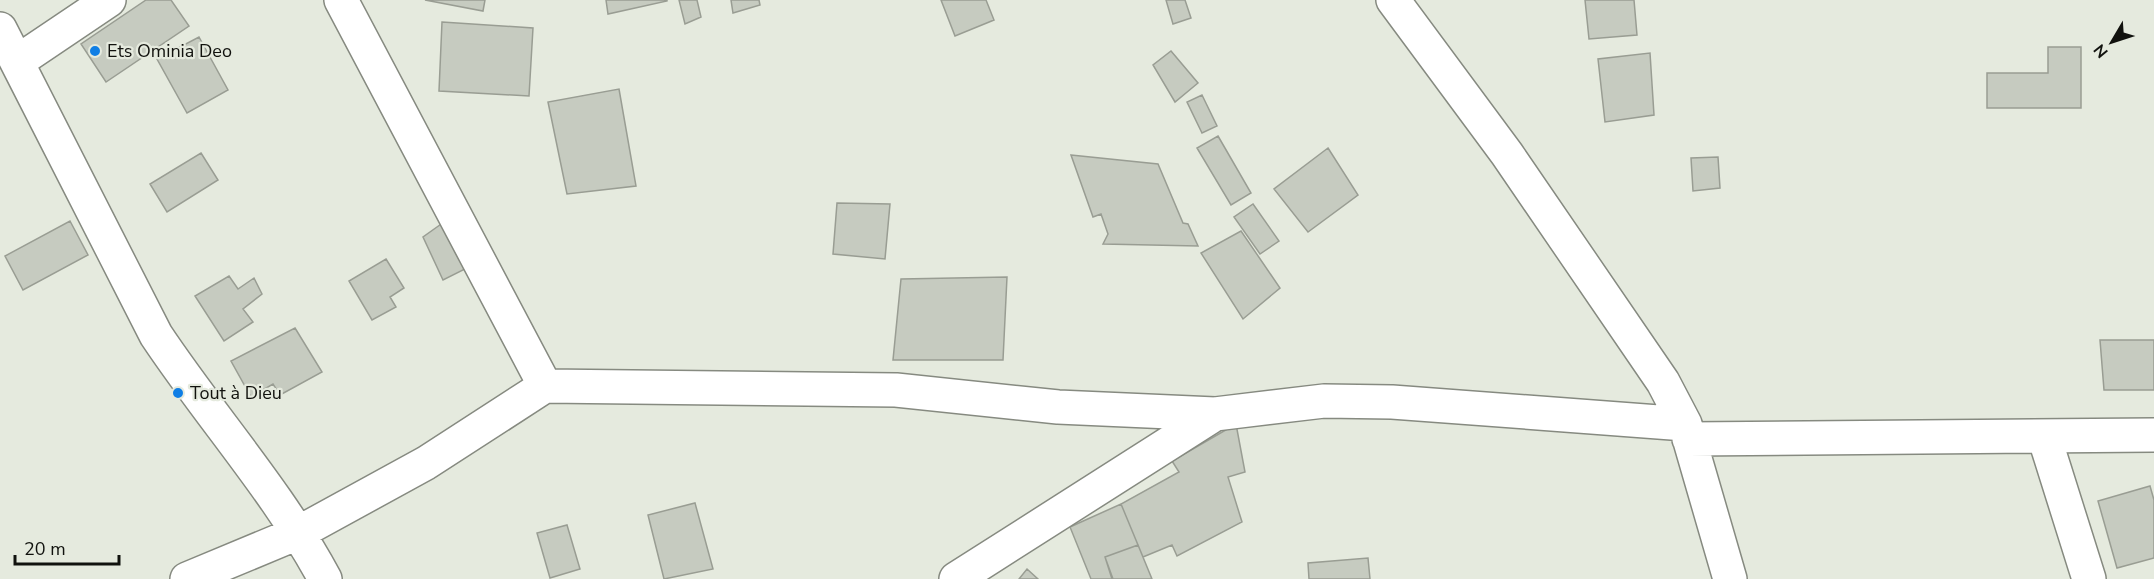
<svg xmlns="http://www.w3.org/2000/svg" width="2154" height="579" viewBox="0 0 2154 579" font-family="'Nunito Sans',sans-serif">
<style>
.building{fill:#c6cbc0;stroke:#999d93;stroke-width:1.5}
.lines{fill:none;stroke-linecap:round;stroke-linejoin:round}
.minor-casing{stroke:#868a80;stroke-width:36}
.minor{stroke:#fff;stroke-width:33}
.poi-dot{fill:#0f7ee5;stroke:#e5eade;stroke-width:2}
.labels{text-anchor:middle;stroke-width:4.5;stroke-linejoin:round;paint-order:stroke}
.poi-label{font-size:18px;fill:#11120e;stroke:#e5eade;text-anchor:start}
</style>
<rect width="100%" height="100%" fill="#e5eade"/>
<path class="building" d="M146,0H171L189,26L106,82L81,44Z
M425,0H485L483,11Z
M606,0H667V1L608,14Z
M679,0H697L701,17L685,24Z
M731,0H759L760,5L733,13Z
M941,0H986L994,20L955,36Z
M1166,0H1185L1191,18L1173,24Z
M1585,0H1634L1637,35L1589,39Z
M442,22L533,28L529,96L439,91Z
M199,37L228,90L187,113L157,59Z
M2048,47H2081V108H1987V73H2048Z
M1171,51L1198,83L1175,102L1153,65Z
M1650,53L1654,115L1605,122L1598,59Z
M619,89L636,186L567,194L548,102Z
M1202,95L1217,126L1202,133L1187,102Z
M1218,136L1251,193L1231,205L1197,148Z
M1328,148L1358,195L1308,232L1274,189Z
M201,153L218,180L167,212L150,184Z
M1071,155L1158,164L1183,223L1188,224L1198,246L1103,244L1108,234L1101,214L1093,217Z
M1718,157L1720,188L1693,191L1691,158Z
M837,203L890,204L885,259L833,254Z
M1253,204L1279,241L1260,254L1234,217Z
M70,221L88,255L23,290L5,256Z
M444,222L467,268L443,280L423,237Z
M1241,231L1280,288L1243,319L1201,253Z
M386,259L404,288L390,297L396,307L372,320L349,281Z
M229,276L238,289L254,278L262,294L243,309L253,322L224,341L195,296Z
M1007,277L1003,360H893L901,279Z
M295,328L322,372L280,395L273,384L251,397L231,361Z
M2100,340H2154V390H2104Z
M1236,424L1245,472L1228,477L1242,522L1177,556L1172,545L1143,557L1121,504L1179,472L1172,461Z
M2150,486L2154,500V558L2117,568L2098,501Z
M695,503L713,569L664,579L648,515Z
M1121,504L1138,545L1105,557L1112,579H1091L1070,527Z
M567,525L580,569L550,578L537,533Z
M1138,545L1152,579H1113L1105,557Z
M1368,558L1370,579H1309L1308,563Z
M1027,569L1038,579H1019Z"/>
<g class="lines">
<g class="minor-casing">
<path id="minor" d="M341,0L545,386
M1393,0L1507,154L1663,382L1685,424L1730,579
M0,29L156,335C212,419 277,490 325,579
M17,62L109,0
M2044,436L2089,579
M1689,439L2154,435
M187,579L300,532L426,463L545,386L896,390L1058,407L1215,414L1324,401L1392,402L1685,424
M956,579L1215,414"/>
</g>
<use href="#minor" class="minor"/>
</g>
<g class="poi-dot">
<circle cx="95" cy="51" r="6"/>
<circle cx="178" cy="393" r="6"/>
</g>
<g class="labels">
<g class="poi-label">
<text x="107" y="57">Ets Ominia Deo</text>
<text x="190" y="399">Tout à Dieu</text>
</g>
</g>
<g transform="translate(2112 42) rotate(231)" stroke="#e5eade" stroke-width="4.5" paint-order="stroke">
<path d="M0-4.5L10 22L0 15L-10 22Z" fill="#11120e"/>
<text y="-9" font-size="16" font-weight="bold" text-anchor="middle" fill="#11120e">N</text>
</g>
<path d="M15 555v9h104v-9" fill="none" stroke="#11120e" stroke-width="3"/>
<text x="24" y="555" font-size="18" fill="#11120e" stroke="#e5eade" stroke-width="4.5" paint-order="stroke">20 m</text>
</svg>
